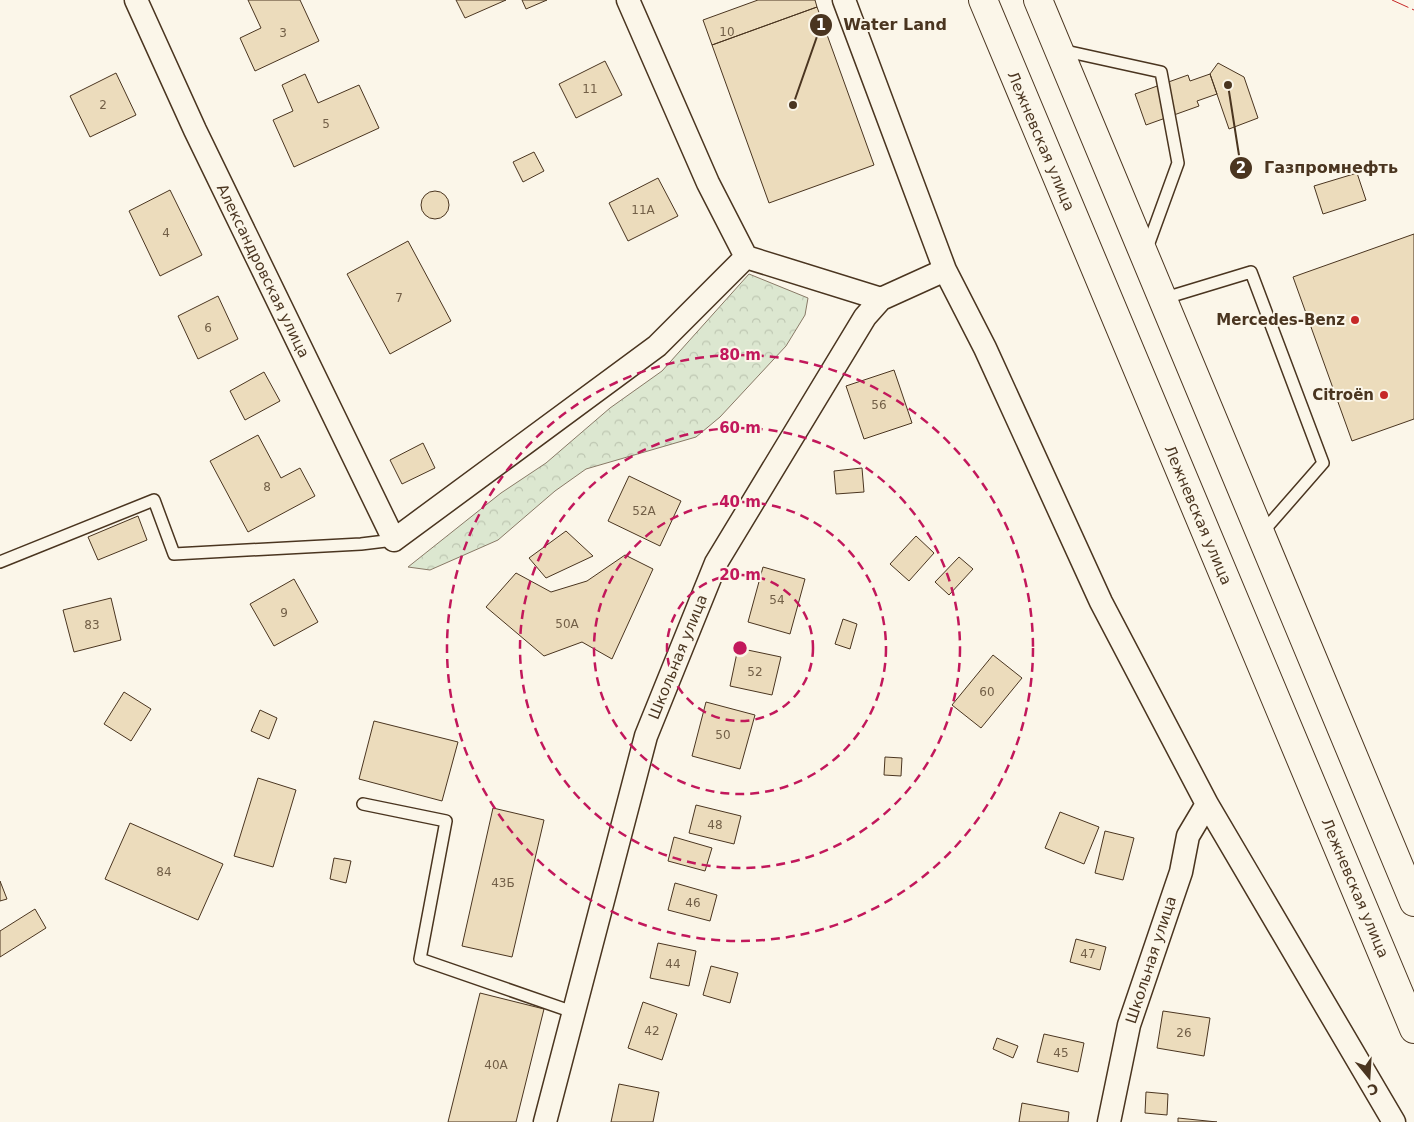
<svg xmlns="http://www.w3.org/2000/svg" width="1414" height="1122" viewBox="0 0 1414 1122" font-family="'DejaVu Sans',sans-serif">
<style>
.forest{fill:url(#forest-crowns);stroke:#887966}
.building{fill:#ecdcbc;stroke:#4a3520}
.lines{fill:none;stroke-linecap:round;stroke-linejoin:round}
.lane-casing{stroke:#4a3520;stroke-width:14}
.street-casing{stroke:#4a3520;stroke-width:25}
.highway-casing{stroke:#4a3520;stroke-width:30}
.lane{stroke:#fbf6e9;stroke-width:11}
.street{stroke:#fbf6e9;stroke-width:22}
.highway{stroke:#fbf6e9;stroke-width:28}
.power{stroke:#c62828;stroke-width:1;stroke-dasharray:18 4 2.5 4;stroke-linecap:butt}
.ring{fill:none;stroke:#c2185b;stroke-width:2.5;stroke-dasharray:9 6}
.poi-dot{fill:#c62828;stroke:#fbf6e9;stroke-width:2}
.labels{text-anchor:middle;stroke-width:4;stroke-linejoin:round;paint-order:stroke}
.number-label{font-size:12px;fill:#725f47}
.street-label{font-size:15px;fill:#4a3520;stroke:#fbf6e9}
.poi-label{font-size:15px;font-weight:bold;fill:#4a3520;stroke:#fbf6e9;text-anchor:end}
.centre{fill:#c2185b;stroke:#fbf6e9;stroke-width:2.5}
.ring-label{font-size:15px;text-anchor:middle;font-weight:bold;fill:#c2185b;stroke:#fbf6e9;stroke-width:4;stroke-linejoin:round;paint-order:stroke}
.leader{fill:none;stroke:#4a3520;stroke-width:2}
.callout-dot{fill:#4a3520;stroke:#fbf6e9;stroke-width:2}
.mark-label{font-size:15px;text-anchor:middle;font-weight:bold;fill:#fff}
.callout-label{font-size:16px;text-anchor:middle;font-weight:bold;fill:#4a3520;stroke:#fbf6e9;stroke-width:4;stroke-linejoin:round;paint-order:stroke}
</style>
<defs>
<pattern id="forest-crowns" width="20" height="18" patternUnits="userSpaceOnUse" patternTransform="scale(1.25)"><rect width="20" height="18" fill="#dce7d0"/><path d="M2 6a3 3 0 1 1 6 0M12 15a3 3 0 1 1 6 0" fill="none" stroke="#bec7b2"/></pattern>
</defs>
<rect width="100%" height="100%" fill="#fbf6e9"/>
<path class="forest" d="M749,274L808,298L805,315L786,346L720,417L696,437L586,469L555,491L498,540L430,570L408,567L501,493L546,463L610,408L662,371Z"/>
<path class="building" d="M248,0H300L319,41L255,71L240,38L261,28Z
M456,0H506L465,18Z
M522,0H547L526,9Z
M758,0H815L817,7L712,45L703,20Z
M817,7L874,165L769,203L712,45Z
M605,61L622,95L576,118L559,84Z
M1218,63L1244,77L1258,118L1229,129L1210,74Z
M116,73L136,115L90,137L70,96Z
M305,74L318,103L359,85L379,128L294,167L273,120L293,111L282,85Z
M1210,74L1217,94L1197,101L1199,106L1146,125L1135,94L1188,75L1190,81Z
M534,152L544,171L523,182L513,162Z
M1357,173L1366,200L1323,214L1314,186Z
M658,178L678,216L628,241L609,203Z
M170,190L202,255L160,276L129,211Z
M421 205a14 14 0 1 1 28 0a14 14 0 1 1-28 0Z
M1414,234V419L1352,441L1293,277Z
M408,241L451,321L390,354L347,274Z
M218,296L238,339L198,359L178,316Z
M894,370L912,423L864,439L846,386Z
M264,372L280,401L245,420L230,391Z
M258,435L281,478L300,468L315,496L248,532L210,461Z
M423,443L435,468L402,484L390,460Z
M862,468L864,492L836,494L834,471Z
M629,476L681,501L660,546L608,521Z
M138,516L147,540L98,560L88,537Z
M566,531L593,556L546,578L529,558Z
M916,536L934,553L909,581L890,564Z
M625,555L653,569L612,659L582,642L544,656L486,607L516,573L551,592L587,581Z
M959,557L973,569L949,595L935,582Z
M763,567L805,579L790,634L748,622Z
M294,579L318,622L274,646L250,604Z
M111,598L121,640L74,652L63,610Z
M843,619L857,624L850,649L835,644Z
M738,648L781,657L772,695L730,686Z
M993,655L1022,678L981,728L952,705Z
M124,692L151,709L131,741L104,724Z
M706,702L755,715L740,769L692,756Z
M260,710L277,718L269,739L251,731Z
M374,721L458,742L442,801L359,779Z
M885,757L902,758L901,776L884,775Z
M258,778L296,790L273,867L234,856Z
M696,805L741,816L734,844L689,833Z
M493,808L544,820L512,957L462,946Z
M1060,812L1099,827L1084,864L1045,848Z
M130,823L223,864L198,920L105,879Z
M1105,831L1134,838L1123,880L1095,873Z
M674,837L712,848L705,871L668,861Z
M334,858L351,861L346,883L330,879Z
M0,881L7,899L0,901Z
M675,883L717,895L710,921L668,910Z
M35,909L46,928L0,957V931Z
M1076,939L1106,947L1100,970L1070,962Z
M658,943L696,951L689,986L650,978Z
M711,966L738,973L730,1003L703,995Z
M480,993L544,1009L516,1122H448Z
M643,1002L677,1014L662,1060L628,1048Z
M1163,1011L1210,1018L1204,1056L1157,1048Z
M1044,1034L1084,1043L1078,1072L1037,1062Z
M997,1038L1018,1046L1013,1058L993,1049Z
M619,1084L659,1092L653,1122H611Z
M1146,1092L1168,1094L1167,1115L1145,1113Z
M1022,1103L1069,1112L1068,1122H1019Z
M1178,1118L1217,1122H1178Z"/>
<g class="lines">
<g class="lane-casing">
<path id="lane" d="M1061,50L1161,72L1178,163L1146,251
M1162,299L1251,272L1323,463L1261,534
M0,562L154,500L174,554L361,544L394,540
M363,804L446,821L420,959L573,1012"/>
</g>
<g class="street-casing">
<path id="street" d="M136,0L195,130L394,540L657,346L746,257L881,299
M628,0L708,183L746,257
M844,0L945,270L985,348L1101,602L1207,804L1394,1122
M545,1122L646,736L716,563L865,317L881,299L945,270
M1109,1122L1129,1025L1181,872L1188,836L1207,804"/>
</g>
<g class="highway-casing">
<path id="highway" d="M983,0L1414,1029
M1038,0L1414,902"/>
</g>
<use href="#lane" class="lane"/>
<use href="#street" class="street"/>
<use href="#highway" class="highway"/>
<path class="power" d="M1392,0L1414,10"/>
</g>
<g class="ring">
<circle cx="740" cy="648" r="73"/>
<circle cx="740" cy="648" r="146"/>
<circle cx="740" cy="648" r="220"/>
<circle cx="740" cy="648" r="293"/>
</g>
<g class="poi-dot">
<circle cx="1355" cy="320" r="5"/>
<circle cx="1384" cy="395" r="5"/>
</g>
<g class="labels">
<g class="number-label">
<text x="727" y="36">10</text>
<text x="283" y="37">3</text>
<text x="590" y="93">11</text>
<text x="103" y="109">2</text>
<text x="326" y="128">5</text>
<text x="643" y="214">11А</text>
<text x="166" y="237">4</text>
<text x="399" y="302">7</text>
<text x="208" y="332">6</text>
<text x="879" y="409">56</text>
<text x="267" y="491">8</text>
<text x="644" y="515">52А</text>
<text x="777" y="604">54</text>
<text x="284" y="617">9</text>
<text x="567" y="628">50А</text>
<text x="92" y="629">83</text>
<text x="755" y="676">52</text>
<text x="987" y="696">60</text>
<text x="723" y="739">50</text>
<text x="715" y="829">48</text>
<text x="164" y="876">84</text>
<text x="503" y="887">43Б</text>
<text x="693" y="907">46</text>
<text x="1088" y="958">47</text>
<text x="673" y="968">44</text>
<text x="652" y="1035">42</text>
<text x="1184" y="1037">26</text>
<text x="1061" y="1057">45</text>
<text x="496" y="1069">40А</text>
</g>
<g class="street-label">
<text transform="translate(1041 141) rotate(67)" y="5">Лежневская улица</text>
<text transform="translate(263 271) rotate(64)" y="5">Александровская улица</text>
<text transform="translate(1198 515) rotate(67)" y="5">Лежневская улица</text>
<text transform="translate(678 657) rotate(-68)" y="5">Школьная улица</text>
<text transform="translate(1355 888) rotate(67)" y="5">Лежневская улица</text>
<text transform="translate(1151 960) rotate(-72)" y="5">Школьная улица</text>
</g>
<g class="poi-label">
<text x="1345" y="325">Mercedes-Benz</text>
<text x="1374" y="400">Citroën</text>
</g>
</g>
<circle cx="740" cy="648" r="8" class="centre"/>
<g class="ring-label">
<text x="740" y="360">80 m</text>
<text x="740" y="433">60 m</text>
<text x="740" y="507">40 m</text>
<text x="740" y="580">20 m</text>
</g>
<path class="leader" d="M793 105L821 25M1228 85L1241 168"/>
<g class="callout-dot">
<circle cx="793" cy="105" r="5"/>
<circle cx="1228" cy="85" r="5"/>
<circle cx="821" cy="25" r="12"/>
<circle cx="1241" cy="168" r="12"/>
</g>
<g class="mark-label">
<text x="821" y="30">1</text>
<text x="1241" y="173">2</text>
</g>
<g class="callout-label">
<text x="895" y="30">Water Land</text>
<text x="1331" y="173">Газпромнефть</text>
</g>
<g transform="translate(1369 1077) rotate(162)" stroke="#fbf6e9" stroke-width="4" paint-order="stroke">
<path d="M0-4L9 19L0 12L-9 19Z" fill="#4a3520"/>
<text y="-8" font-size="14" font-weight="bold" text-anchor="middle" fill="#4a3520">С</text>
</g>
</svg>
